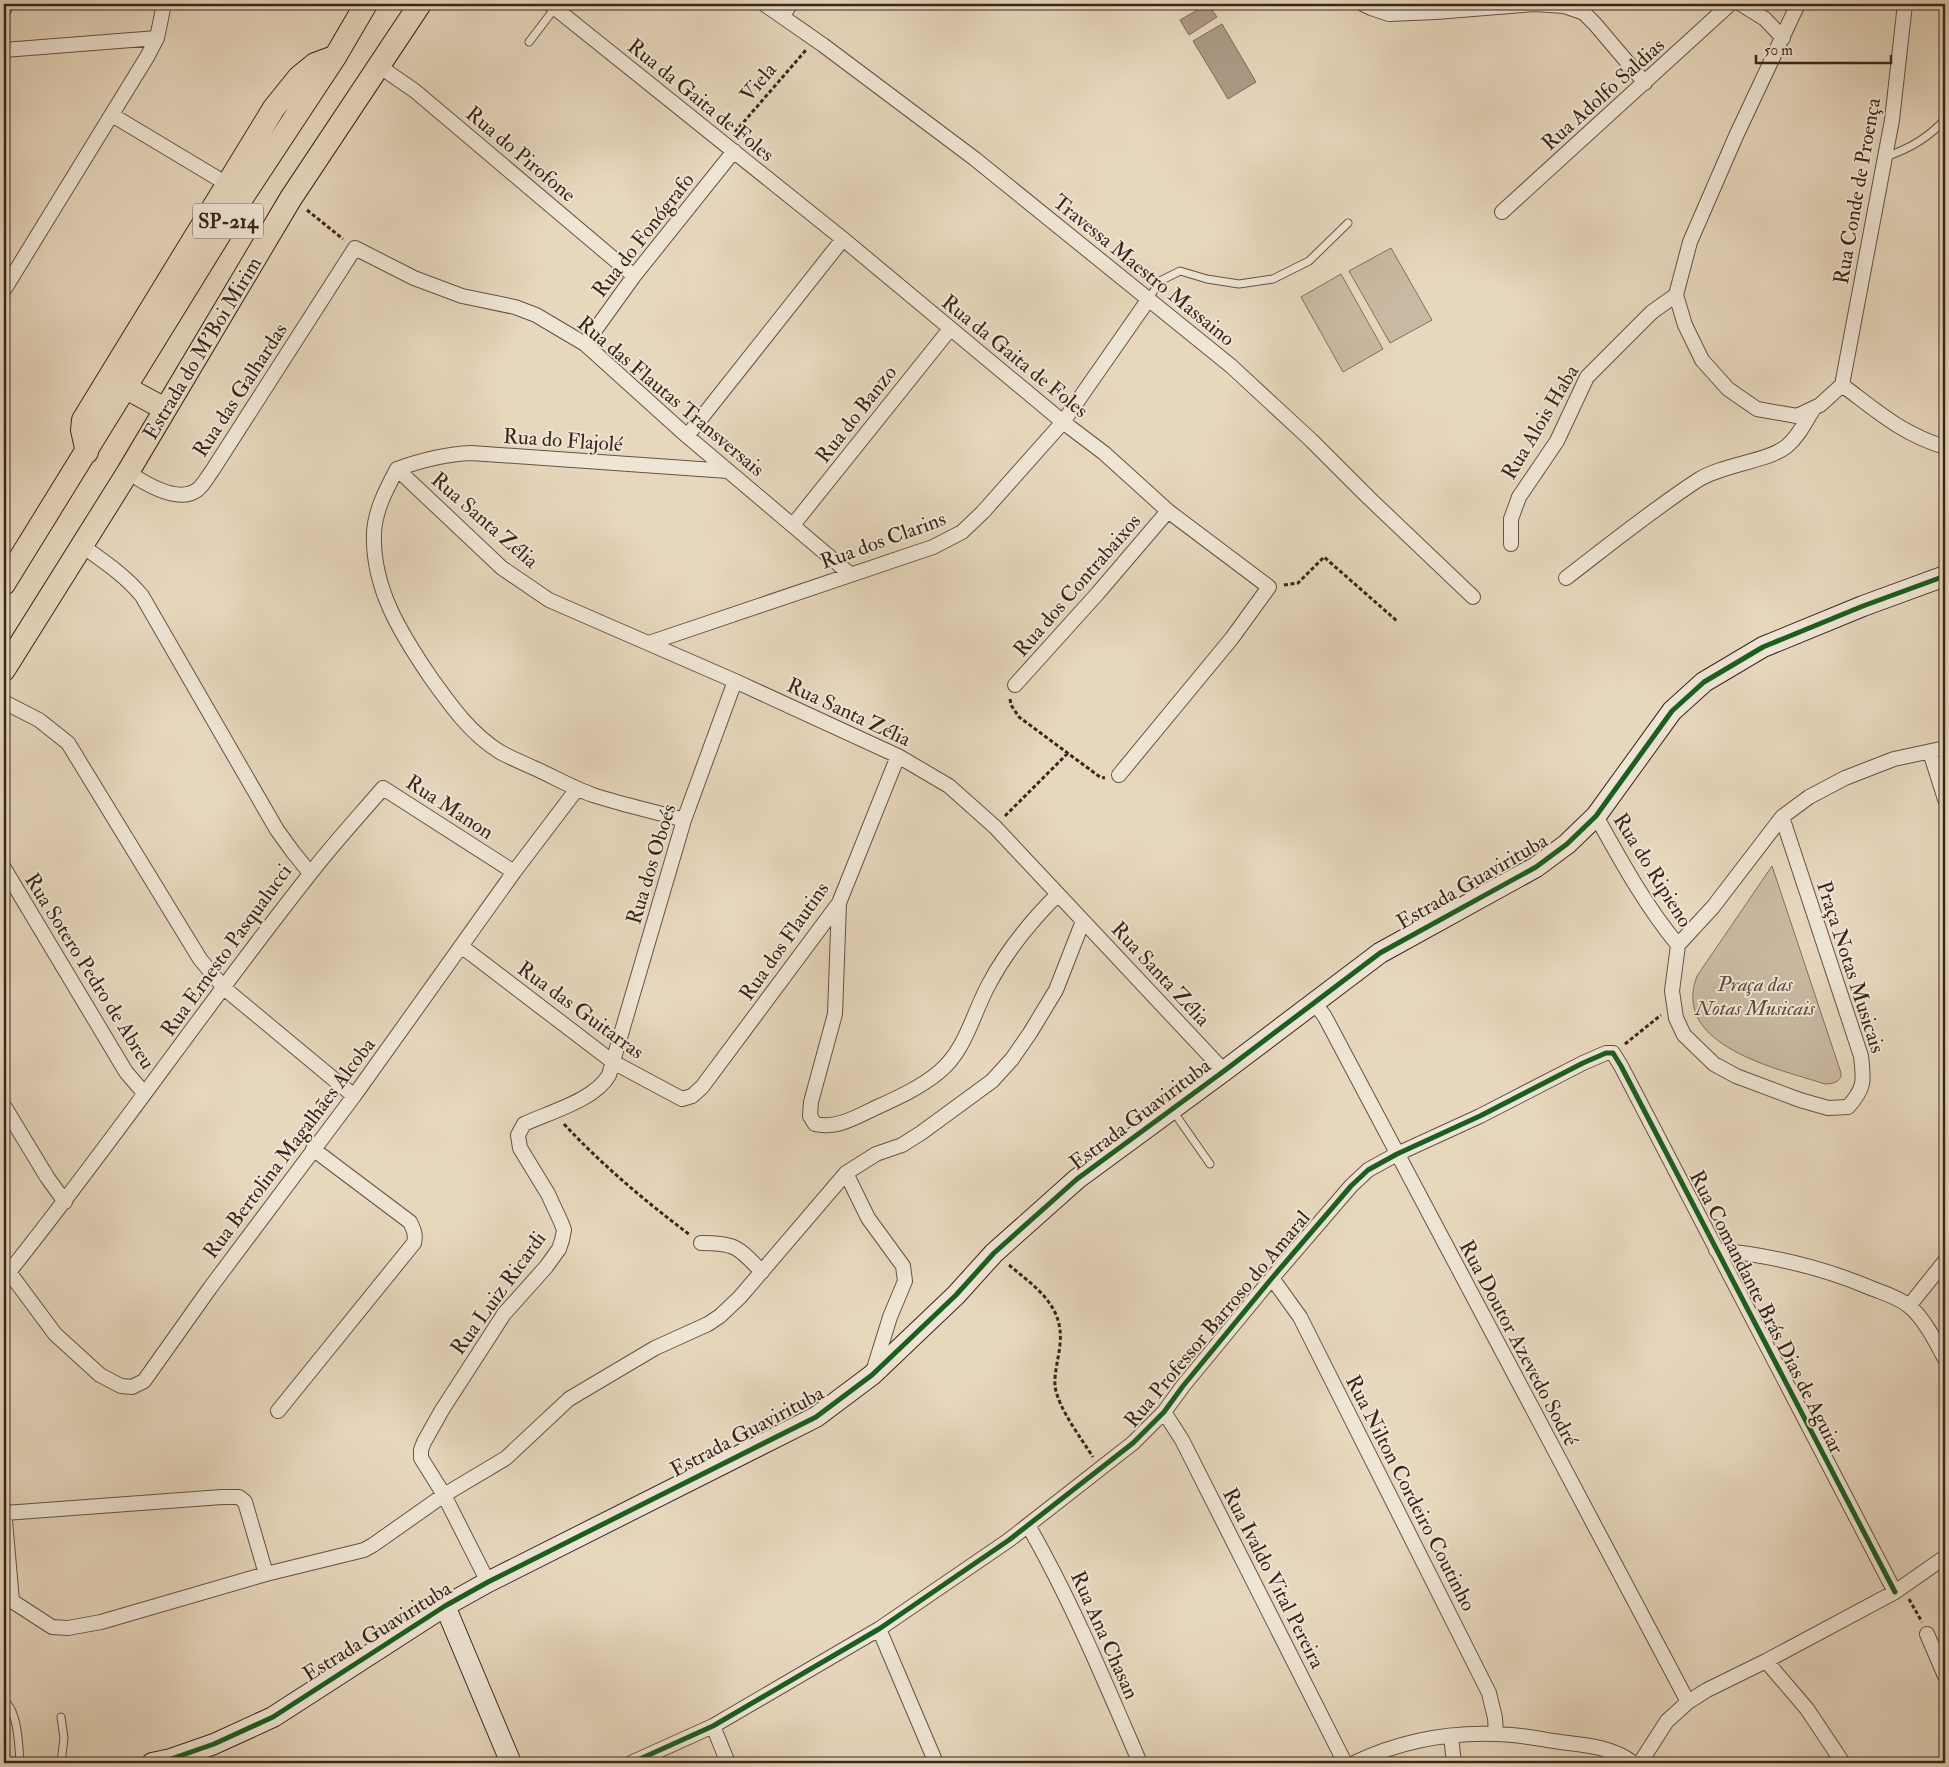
<svg xmlns="http://www.w3.org/2000/svg" width="1949" height="1767" viewBox="0 0 1949 1767" font-family="'IM FELL Double Pica',serif">
<style>
.green{fill:#cab9a2;stroke:#82705f}
.water{fill:#ac9b86;stroke:#7e6c5c}
.lines{fill:none;stroke-linecap:round;stroke-linejoin:round}
.lane-casing{stroke:#655244;stroke-width:9}
.street-casing{stroke:#655244;stroke-width:16}
.secondary-casing{stroke:#3a261c;stroke-width:22}
.primary-casing{stroke:#3a261c;stroke-width:24}
.path{stroke:#3a261c;stroke-width:3;stroke-dasharray:4 2.5;stroke-linecap:butt}
.lane{stroke:#efe5d4;stroke-width:7}
.street{stroke:#efe5d4;stroke-width:14}
.secondary{stroke:#efe5d4;stroke-width:20}
.primary{stroke:#e7d7bd;stroke-width:22}
.cycleway-casing{stroke:#efe5d4;stroke-width:8}
.cycleway{stroke:#1b5e20;stroke-width:5}
.labels{text-anchor:middle;stroke-width:4;stroke-linejoin:round;paint-order:stroke}
.shield{fill:#efe5d4;stroke:#705f53;stroke-width:1}
.shield-label{font-size:20px;font-weight:bold;fill:#3a261c}
.street-label{font-size:21px;fill:#3a261c;stroke:#efe5d4}
.park-label{font-size:21px;font-style:italic;fill:#5e4b3e;stroke:#efe5d4}
</style>
<rect width="100%" height="100%" fill="#e7d7bd"/>
<filter id="stains"><feTurbulence type="fractalNoise" baseFrequency=".004" numOctaves="4"/><feColorMatrix values="0 0 0 0 .2 0 0 0 0 .09 0 0 0 0 .02 0 0 0 .5 -.17"/></filter>
<radialGradient id="worn" r=".72"><stop offset=".6" stop-color="#630" stop-opacity="0"/><stop offset="1" stop-color="#630" stop-opacity=".3"/></radialGradient>
<path class="green" d="M1391,248L1432,320L1390,343L1349,271Z
M1341,274L1383,349L1343,372L1301,297Z
M1772,866L1841,1073C1842,1082 1832,1084 1825,1084C1779,1069 1670,1046 1697,976Z"/>
<path class="water" d="M1208,4L1217,17L1189,35L1180,20Z
M1222,24L1256,82L1228,99L1193,41Z"/>
<g class="lines">
<g class="lane-casing">
<path id="lane" d="M786,18L794,4
M529,42L555,8
M1885,157C1909,149 1929,138 1945,119
M1148,300L1160,281L1180,271L1207,279L1239,284L1273,279L1309,261L1348,223
M1173,1111L1210,1164
M4,1701C18,1710 19,1747 20,1763
M61,1763L64,1738L61,1717"/>
</g>
<g class="street-casing">
<path id="street" d="M550,4L843,239L1063,422L1104,453L1168,511L1269,587L1232,638L1119,775
M764,4L823,45L975,159L1231,366L1311,440L1369,498L1473,597
M1363,4L1371,8L1389,14L1436,12L1534,4
M1535,4L1564,6L1584,13L1595,24L1645,83
M1741,4L1765,19L1783,38
M1798,4L1736,136L1690,242L1676,295L1685,325L1702,360L1728,389L1757,409L1797,416L1820,405L1842,385
M4,10L6,4
M4,50L157,38
M379,66L415,91L634,276
M112,115L227,184
M1502,212L1730,4
M4,290L147,57L157,38L164,4
M585,344L634,276L734,151
M1842,385L1892,120L1905,4
M1842,385C1877,411 1902,434 1945,447
M687,436L843,239
M397,469L502,568L549,600L735,681L898,756L949,786L995,827L1224,1071
M397,469C387,488 375,510 374,533C372,588 401,634 431,678C451,706 470,733 500,752C511,758 523,763 534,768C554,777 573,788 593,795C623,805 654,811 684,820
M397,469C422,460 444,454 471,453L728,471
M128,472C144,483 178,504 197,490C203,486 208,476 212,471L355,248L414,278L462,296L515,307L536,315L585,344L687,436L850,574
M793,525L950,329
M1511,544V519L1519,497L1557,441L1587,377L1652,312L1676,295
M81,545C103,561 125,575 142,596L277,830L293,852L310,873
M1566,578C1609,545 1652,510 1698,480C1723,464 1767,462 1787,446C1799,436 1806,421 1814,408
M649,643L933,547L962,532L983,512L1063,422L1148,300
M1015,685L1098,593L1168,511
M4,702L39,720L68,743L200,959L224,988L354,1096
M1930,752L1945,799
M1596,816C1621,861 1645,905 1678,945
M1782,817L1861,1056C1864,1081 1865,1088 1848,1107L1828,1108L1800,1100L1736,1076L1714,1064L1684,1035L1676,1018L1672,991L1678,945L1713,907L1782,817L1809,797L1845,778L1894,759L1945,748
M4,868L126,1072L144,1093
M839,903L835,1014L811,1102L810,1116L815,1124C835,1129 855,1118 873,1109C895,1099 920,1088 939,1072C966,1050 973,1013 989,984C1007,950 1031,921 1058,894
M461,946L613,1062L682,1099L692,1096L702,1087L839,903L898,756
M1314,1002L1325,1017L1688,1702
M4,1106L47,1177L65,1202
M846,1173L868,1218L903,1266L905,1281L890,1317L872,1375
M701,1243C736,1243 738,1247 762,1272
M1716,1250C1770,1255 1821,1267 1871,1288C1883,1293 1898,1297 1909,1306C1924,1318 1936,1342 1945,1359
M9,1272L55,1334L100,1375L121,1386L132,1387L144,1381L210,1288L354,1096L514,872L577,789
M4,1275L9,1272C113,1142 207,1004 310,874C333,844 359,816 383,788L514,872
M1272,1278L1300,1317L1489,1693L1495,1718L1496,1734
M1909,1306L1945,1261
M278,1411L414,1243C416,1235 414,1230 410,1222L313,1149
M1164,1412L1182,1440L1345,1763
M4,1509L12,1601L4,1602
M5,1513L222,1497H239L245,1502L266,1574
M1028,1525C1072,1602 1105,1682 1140,1763
M488,1582L444,1495L421,1458V1450L424,1442L442,1410L504,1314L546,1267L559,1249L562,1240L564,1230L561,1222L548,1194L520,1148L518,1135L524,1124C550,1112 595,1100 609,1075L684,820L735,681
M12,1601L52,1627L68,1628L101,1622L266,1574L364,1550L373,1545L444,1495L506,1458L569,1399L655,1348L708,1324L720,1316L740,1297L846,1173L876,1154L902,1145L921,1133L992,1081L1012,1059L1030,1033L1056,990L1083,921
M879,1629L936,1763
M1927,1634L1945,1676
M1766,1661L1807,1709L1843,1763
M713,1726L728,1763
M1451,1736L1454,1763
M631,1763L713,1726L879,1629L1009,1540L1133,1443L1164,1412L1183,1386L1272,1278L1351,1186L1368,1170L1397,1154L1480,1116L1583,1063L1606,1053H1613L1621,1066L1895,1592
M1354,1763C1398,1742 1447,1732 1496,1734C1517,1734 1539,1739 1560,1742C1585,1745 1613,1747 1633,1763
M1640,1763L1667,1721L1688,1702L1707,1690L1766,1661L1895,1592L1945,1557"/>
</g>
<g class="secondary-casing">
<path id="secondary" d="M445,1606L511,1763
M152,1763L171,1759L214,1744L273,1717L445,1606L488,1582L816,1417L872,1375L956,1295L994,1253L1077,1179L1224,1071L1380,953L1536,867L1567,844L1596,816L1672,711L1704,682L1763,647L1863,606L1945,576"/>
</g>
<g class="primary-casing">
<path id="primary" d="M126,388L165,409
M87,452L82,430L83,420L274,108L299,77L315,64L334,57
M4,584L244,195L335,57L366,4
M4,670L128,472L291,198L420,4"/>
</g>
<path class="path" d="M735,132L806,50
M307,210L343,239
M1284,585L1298,583L1324,557L1397,621
M1010,699L1011,705L1019,717L1100,777L1105,778
M1005,816L1068,753
M1625,1044L1661,1015
M564,1124C602,1165 645,1201 690,1235
M1009,1265C1035,1287 1064,1305 1060,1344C1059,1357 1054,1373 1055,1386C1058,1408 1081,1438 1093,1457
M1909,1599L1922,1622"/>
<use href="#lane" class="lane"/>
<use href="#street" class="street"/>
<use href="#secondary" class="secondary"/>
<use href="#primary" class="primary"/>
<g class="cycleway-casing">
<path id="cycleway" d="M152,1763L171,1759L214,1744L273,1717L445,1606L488,1582L816,1417L872,1375L956,1295L994,1253L1077,1179L1224,1071L1380,953L1536,867L1567,844L1596,816L1672,711L1704,682L1763,647L1863,606L1945,576
M631,1763L713,1726L879,1629L1009,1540L1133,1443L1164,1412L1183,1386L1272,1278L1351,1186L1368,1170L1397,1154L1480,1116L1583,1063L1606,1053H1613L1621,1066L1895,1592"/>
</g>
<use href="#cycleway" class="cycleway"/>
</g>
<g class="labels">
<rect class="shield" x="193" y="203.5" width="70" height="35" rx="4"/>
<g class="shield-label">
<text x="228" y="228">SP-214</text>
</g>
<g class="street-label">
<text transform="translate(758 82) rotate(-50)" y="7">Viela</text>
<text transform="translate(1603 94) rotate(-42)" y="7">Rua Adolfo Saldias</text>
<text transform="translate(701 100) rotate(39)" y="7">Rua da Gaita de Foles</text>
<text transform="translate(521 154) rotate(40)" y="7">Rua do Pirofone</text>
<text transform="translate(1857 191) rotate(-80)" y="7">Rua Conde de Proença</text>
<text transform="translate(643 235) rotate(-52)" y="7">Rua do Fonógrafo</text>
<text transform="translate(1144 270) rotate(39)" y="7">Travessa Maestro Massaino</text>
<text transform="translate(202 348) rotate(-59)" y="7">Estrada do M'Boi Mirim</text>
<text transform="translate(1015 356) rotate(39)" y="7">Rua da Gaita de Foles</text>
<text transform="translate(240 390) rotate(-57)" y="7">Rua das Galhardas</text>
<text transform="translate(671 396) rotate(40)" y="7">Rua das Flautas Transversais</text>
<text transform="translate(856 414) rotate(-52)" y="7">Rua do Banzo</text>
<text transform="translate(1540 422) rotate(-59)" y="7">Rua Alois Haba</text>
<text transform="translate(563 440) rotate(4)" y="7">Rua do Flajolé</text>
<text transform="translate(485 520) rotate(41)" y="7">Rua Santa Zélia</text>
<text transform="translate(883 540) rotate(-20)" y="7">Rua dos Clarins</text>
<text transform="translate(1077 585) rotate(-49)" y="7">Rua dos Contrabaixos</text>
<text transform="translate(849 712) rotate(25)" y="7">Rua Santa Zélia</text>
<text transform="translate(450 807) rotate(33)" y="7">Rua Manon</text>
<text transform="translate(651 864) rotate(-73)" y="7">Rua dos Oboés</text>
<text transform="translate(1653 870) rotate(58)" y="7">Rua do Ripieno</text>
<text transform="translate(1472 881) rotate(-30)" y="7">Estrada Guavirituba</text>
<text transform="translate(784 941) rotate(-55)" y="7">Rua dos Flautins</text>
<text transform="translate(226 950) rotate(-54)" y="7">Rua Ernesto Pasqualucci</text>
<text transform="translate(1851 967) rotate(72)" y="7">Praça Notas Musicais</text>
<text transform="translate(90 971) rotate(58)" y="7">Rua Sotero Pedro de Abreu</text>
<text transform="translate(1161 974) rotate(47)" y="7">Rua Santa Zélia</text>
<text transform="translate(581 1010) rotate(36)" y="7">Rua das Guitarras</text>
<text transform="translate(1140 1114) rotate(-37)" y="7">Estrada Guavirituba</text>
<text transform="translate(289 1148) rotate(-53)" y="7">Rua Bertolina Magalhães Alcoba</text>
<text transform="translate(498 1293) rotate(-54)" y="7">Rua Luiz Ricardi</text>
<text transform="translate(1767 1312) rotate(63)" y="7">Rua Comandante Brás Dias de Aguiar</text>
<text transform="translate(1217 1319) rotate(-50)" y="7">Rua Professor Barroso do Amaral</text>
<text transform="translate(1519 1343) rotate(62)" y="7">Rua Doutor Azevedo Sodré</text>
<text transform="translate(747 1431) rotate(-28)" y="7">Estrada Guavirituba</text>
<text transform="translate(1411 1493) rotate(63)" y="7">Rua Nilton Cordeiro Coutinho</text>
<text transform="translate(1274 1578) rotate(63)" y="7">Rua Ivaldo Vital Pereira</text>
<text transform="translate(377 1631) rotate(-32)" y="7">Estrada Guavirituba</text>
<text transform="translate(1105 1635) rotate(66)" y="7">Rua Ana Chasan</text>
</g>
<g class="park-label">
<text x="1755" y="991">Praça das<tspan x="1755" dy="24">Notas Musicais</tspan></text>
</g>
</g>
<rect width="1949" height="1767" fill="none" stroke="#e7d7bd" stroke-width="20"/>
<rect x="5" y="5" width="1939" height="1757" fill="none" stroke="#3a261c" stroke-width="2.5"/>
<rect x="10" y="10" width="1929" height="1747" fill="none" stroke="#3a261c"/>
<path d="M1756 55v8h135v-8" fill="none" stroke="#3a261c" stroke-width="2.5"/>
<text x="1764" y="55" font-size="15" fill="#3a261c" stroke="#efe5d4" stroke-width="4" paint-order="stroke">50 m</text>
<rect width="100%" height="100%" filter="url(#stains)"/>
<rect width="100%" height="100%" fill="url(#worn)"/>
</svg>
